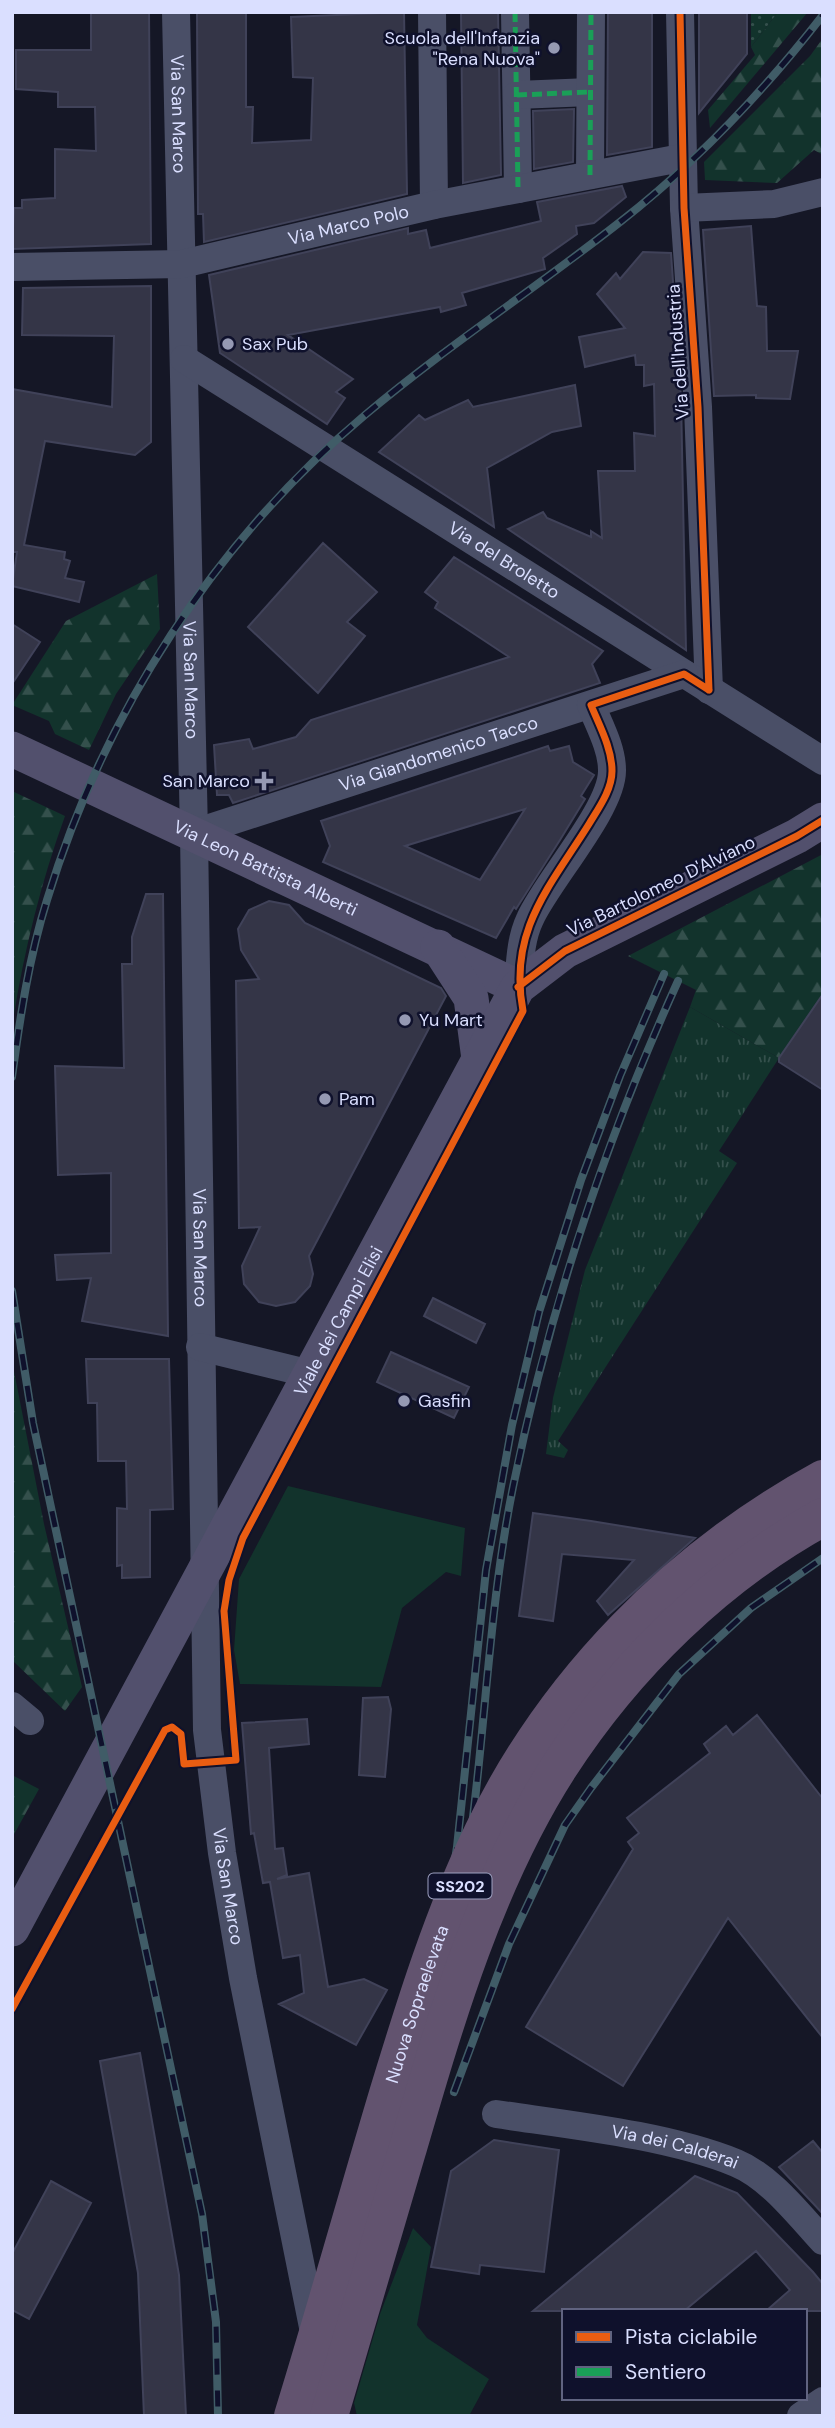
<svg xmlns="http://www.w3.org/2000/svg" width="835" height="2428" viewBox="0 0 835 2428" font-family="'DM Sans',sans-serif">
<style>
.grass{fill:url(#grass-tufts)}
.forest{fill:url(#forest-firs)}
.park{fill:#12332c}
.garden{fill:url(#garden-dots)}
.building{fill:#343547;stroke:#404259;stroke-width:2;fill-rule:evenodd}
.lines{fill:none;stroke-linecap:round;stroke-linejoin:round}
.minor{stroke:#4a4f67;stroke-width:28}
.major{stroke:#52506d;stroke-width:35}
.rail-casing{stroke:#405c67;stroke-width:8}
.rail{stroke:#0f112c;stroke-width:5;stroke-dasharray:16;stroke-linecap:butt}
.highway-bridge{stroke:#62536f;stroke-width:38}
.quiet{stroke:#1a9f57;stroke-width:5;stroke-dasharray:10 5;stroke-linecap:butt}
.cycleway-casing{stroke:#0f112c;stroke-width:11}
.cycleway{stroke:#e95d12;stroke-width:7}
.poi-dot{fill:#9599b3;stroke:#0f112c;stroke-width:2.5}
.labels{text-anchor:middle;stroke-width:5;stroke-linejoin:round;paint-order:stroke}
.shield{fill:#0f112c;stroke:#9da1c0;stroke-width:2}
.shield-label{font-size:16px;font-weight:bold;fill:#dadfff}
.poi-label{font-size:18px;fill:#dadfff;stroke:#0f112c;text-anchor:start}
.street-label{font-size:18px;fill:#dadfff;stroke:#0f112c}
</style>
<defs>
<pattern id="grass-tufts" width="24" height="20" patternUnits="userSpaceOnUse" patternTransform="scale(1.75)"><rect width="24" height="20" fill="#12332c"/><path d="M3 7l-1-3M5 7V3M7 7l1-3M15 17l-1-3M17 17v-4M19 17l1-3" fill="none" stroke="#34504c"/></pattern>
<pattern id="forest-firs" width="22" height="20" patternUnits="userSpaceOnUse" patternTransform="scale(1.75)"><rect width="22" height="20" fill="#12332c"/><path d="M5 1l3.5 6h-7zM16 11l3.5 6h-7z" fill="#34504c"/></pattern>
<pattern id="garden-dots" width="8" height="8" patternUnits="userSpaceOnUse" patternTransform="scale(1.75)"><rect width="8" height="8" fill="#12332c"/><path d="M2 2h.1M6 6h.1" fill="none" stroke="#34504c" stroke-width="1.8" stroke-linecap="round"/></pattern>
</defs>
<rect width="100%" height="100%" fill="#151726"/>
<path class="grass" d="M690,1007L779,1058L719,1151L737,1163L558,1441L568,1450L564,1458L546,1454L553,1398L585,1270Z"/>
<path class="forest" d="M778,12H808L710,128L708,110L755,55L751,47Z
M823,38V155L814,150L777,183L705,180L704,162L810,56Z
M157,574L160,629L116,694L89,750L55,734L49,721L12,705L66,621Z
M12,791L65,816C40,885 23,955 12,1027Z
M823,854V994L779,1058L690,1007L696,990L628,956Z
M12,1361L44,1524L82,1687L65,1711L12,1660Z
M12,1775L39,1789L12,1838Z"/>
<path class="park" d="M288,1486L465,1528L461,1576L446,1572L402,1608L381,1687L240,1684L234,1650L239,1579Z
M413,2228L431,2247L417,2325L427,2338L489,2379L469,2416H357L354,2403L380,2314Z"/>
<path class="garden" d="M751,12H778L751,47Z"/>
<path class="building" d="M91,12H149L151,244L12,249L14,208H22V200L55,198V149L96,151L95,107H58V92L16,89V50H91Z
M197,12H246V107H253L252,143L311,140L313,78L293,77L291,17L404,12L407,194L204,242L203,214H198Z
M461,12H498L501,175L463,183Z
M608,12H652V147L607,155Z
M699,12H747V54L699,113Z
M574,109L573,162L534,169L533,111Z
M622,186L626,197L594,223L576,226L577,234L543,258L545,269L462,293L466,305L441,312L440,307L288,335L353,379L336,392L345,398L327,424L220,353L209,275L408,228V234L426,230L430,248L541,221L537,202Z
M751,226L757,306L766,307L767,351H798L790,399L756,398V395L714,396L703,230Z
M643,252L671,253L681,398L686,650L508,529L543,512L547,518L591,537V531L602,538L598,471H635L634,433L655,436L654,384L644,386V365H636L635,355L585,367L579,337L625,328L597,294L616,273L620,279Z
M151,286V442L135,455L45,441L24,545L65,552L64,559L70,561L65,578L84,582L79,602L12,586L17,552H12V389L112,407L114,336L22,335L23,288Z
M575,385L581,426L552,432L487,468L494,527L379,452L419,415L425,420L468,400L473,407Z
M323,543L377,592L347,622L365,636L318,693L248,627Z
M454,557L603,651L592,664L600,683L233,803L229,795H217L214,745L249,739L253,749L296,737L311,720L509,657L435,608L438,602L425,592Z
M12,624L40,642L12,684Z
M548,746L550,751L569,746L573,762L594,775L581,796L585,799L560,840L516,909L514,907L496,938L323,862L330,846L321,821ZM525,809L480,880L405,846Z
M146,894H163L168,1336L82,1321L91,1278L57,1280L55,1255L111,1253V1173L58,1175L55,1066L124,1068L122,964H132V937Z
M269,901L289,905L305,923L441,988L446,996L309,1256L313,1274L310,1286L295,1302L276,1306L259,1302L244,1284L242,1266L260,1227L239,1228L236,981L259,979L241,950L238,929L249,910Z
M823,994V1090L779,1062V1058Z
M433,1298L485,1324L476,1343L424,1316Z
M391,1352L469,1387L454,1418L377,1382Z
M86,1359H169L173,1509L150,1510V1577L122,1578V1565L117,1566V1508L127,1509L126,1461H98L97,1403H88Z
M533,1513L591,1521L695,1538L608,1615L597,1601L634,1560L562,1554L553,1621L519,1616Z
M388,1697L391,1709L385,1777L359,1775L363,1698Z
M757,1715L823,1799V2038L728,1918L623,2086L526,2027L633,1849L628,1842L639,1833L627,1818L710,1753L704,1744L726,1726L733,1735Z
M307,1719L309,1744L269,1748L275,1849L283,1848L287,1875L277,1879L309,1873L328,1987L364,1979L387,1990L356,2045L279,2004L304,1993L300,1955L283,1958L270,1882L263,1883L254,1833L251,1834L242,1723Z
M140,2053L179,2275L186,2416H144L138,2273L100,2061Z
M494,2140L559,2150L544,2272L480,2265L479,2274L431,2267L451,2171Z
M813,2141L823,2153V2214L779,2167Z
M695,2176L737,2193L813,2272L823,2284V2311H766L790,2290L756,2251L684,2311H533Z
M51,2181L91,2203L29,2319L12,2310V2254Z"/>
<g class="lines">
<g class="minor">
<path id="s1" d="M176,12L194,833L207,1730L222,1853L243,1978L315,2337"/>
<path d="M432,12L434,205"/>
<path d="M515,12L518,189"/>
<path d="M680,12L684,208L698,407L709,690"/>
<path d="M517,95L590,92"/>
<path d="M590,175L591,12"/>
<path d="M684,208L774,204L823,192"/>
<path id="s2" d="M12,267L182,264L434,205L681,158"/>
<path id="s3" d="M184,359L823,761"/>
<path id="s4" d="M194,833L684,674"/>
<path d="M518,987C520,964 520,940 530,919C547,881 613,808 612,770C612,748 599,725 591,705"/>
<path d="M200,1347L311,1374"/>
<path d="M12,1706L30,1721"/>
<path id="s5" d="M496,2114C570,2125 667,2135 736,2163C770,2177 798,2214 823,2241"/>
<path d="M801,2416L823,2401"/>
</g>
<g class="major">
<path id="s6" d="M12,749L518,987"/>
<path d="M438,947L471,998L479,1059"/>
<path id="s7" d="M12,1929L518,987L565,951L797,836L823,820"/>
</g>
<g class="rail-casing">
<path id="rail" d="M12,1077C20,1018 29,957 47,900C104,713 215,541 365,415C447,346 536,288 620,222C696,163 764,91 823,15
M12,1291L33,1423L202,2214L216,2322L218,2416
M424,2053L457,1847L486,1570L512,1425L539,1312L581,1180L620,1076L664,974
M437,2067C452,1969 468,1871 478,1772C488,1677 494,1581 513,1487C549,1310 603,1146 678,981
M454,2092L509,1944L565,1825L591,1788L679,1674L751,1608L823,1558"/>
</g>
<use href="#rail" class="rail"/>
<g class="highway-bridge">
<path id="s8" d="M293,2416C326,2309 356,2201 388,2094C415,2005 443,1915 483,1832C555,1682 678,1558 823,1479"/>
<path d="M329,2416C355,2327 381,2239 407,2151C445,2021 485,1882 559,1767C625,1665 717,1575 823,1517"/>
</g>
<path class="quiet" d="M515,12L518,189
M517,95L590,92
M590,175L591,12"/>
<g class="cycleway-casing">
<path id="cycleway" d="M680,12L684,208L698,407L709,690
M518,987L565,951L797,836L823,820
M12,2009L165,1730L172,1727L181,1734L184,1764L236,1760L224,1611L229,1580L243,1538L523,1011C508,931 549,888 589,824C598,809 612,790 612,771C612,748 599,725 591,705L684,674L709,690"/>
</g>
<use href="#cycleway" class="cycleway"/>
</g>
<g class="poi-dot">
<circle cx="554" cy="48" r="7"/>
<circle cx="228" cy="344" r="7"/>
<path d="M260.5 770.5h7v7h7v7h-7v7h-7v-7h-7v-7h7z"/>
<circle cx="405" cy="1020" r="7"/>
<circle cx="325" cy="1099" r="7"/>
<circle cx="404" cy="1401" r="7"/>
</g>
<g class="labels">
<rect class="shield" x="428.5" y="1873.5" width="63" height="25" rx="5"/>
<g class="shield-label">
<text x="460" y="1892">SS202</text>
</g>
<g class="poi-label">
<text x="540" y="44" text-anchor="end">Scuola dell'Infanzia<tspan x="540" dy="21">"Rena Nuova"</tspan></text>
<text x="242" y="350">Sax Pub</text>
<text x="250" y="787" text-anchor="end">San Marco</text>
<text x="419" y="1026">Yu Mart</text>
<text x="339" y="1105">Pam</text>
<text x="418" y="1407">Gasfin</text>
</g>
<g class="street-label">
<text dy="6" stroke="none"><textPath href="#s1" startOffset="102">Via San Marco</textPath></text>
<text dy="6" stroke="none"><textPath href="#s2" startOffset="341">Via Marco Polo</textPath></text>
<text transform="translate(678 352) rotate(-94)" y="6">Via dell'Industria</text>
<text dy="6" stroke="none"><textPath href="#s3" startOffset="378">Via del Broletto</textPath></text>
<text dy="6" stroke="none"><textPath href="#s1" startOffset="668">Via San Marco</textPath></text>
<text dy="6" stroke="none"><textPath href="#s4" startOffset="257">Via Giandomenico Tacco</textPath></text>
<text dy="6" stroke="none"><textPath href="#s6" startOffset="280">Via Leon Battista Alberti</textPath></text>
<text transform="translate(661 886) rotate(-26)" y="6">Via Bartolomeo D'Alviano</text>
<text dy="6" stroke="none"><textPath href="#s1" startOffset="1236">Via San Marco</textPath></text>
<text dy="6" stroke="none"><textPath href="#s7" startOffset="690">Viale dei Campi Elisi</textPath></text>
<text dy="6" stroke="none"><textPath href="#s1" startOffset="1876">Via San Marco</textPath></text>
<text dy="6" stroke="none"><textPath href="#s8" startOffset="430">Nuova Sopraelevata</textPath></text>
<text dy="6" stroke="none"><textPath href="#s5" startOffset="182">Via dei Calderai</textPath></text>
</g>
</g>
<rect width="835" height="2428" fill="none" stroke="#dadfff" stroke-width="28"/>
<rect x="562" y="2309" width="245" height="91" fill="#0f112c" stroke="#606380" stroke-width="2"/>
<rect x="576" y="2332" width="35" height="10" fill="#e95d12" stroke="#606380" stroke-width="2"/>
<text x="625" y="2344" font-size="21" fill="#dadfff">Pista ciclabile</text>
<rect x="576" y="2367" width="35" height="10" fill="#1a9f57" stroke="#606380" stroke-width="2"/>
<text x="625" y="2379" font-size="21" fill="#dadfff">Sentiero</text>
</svg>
